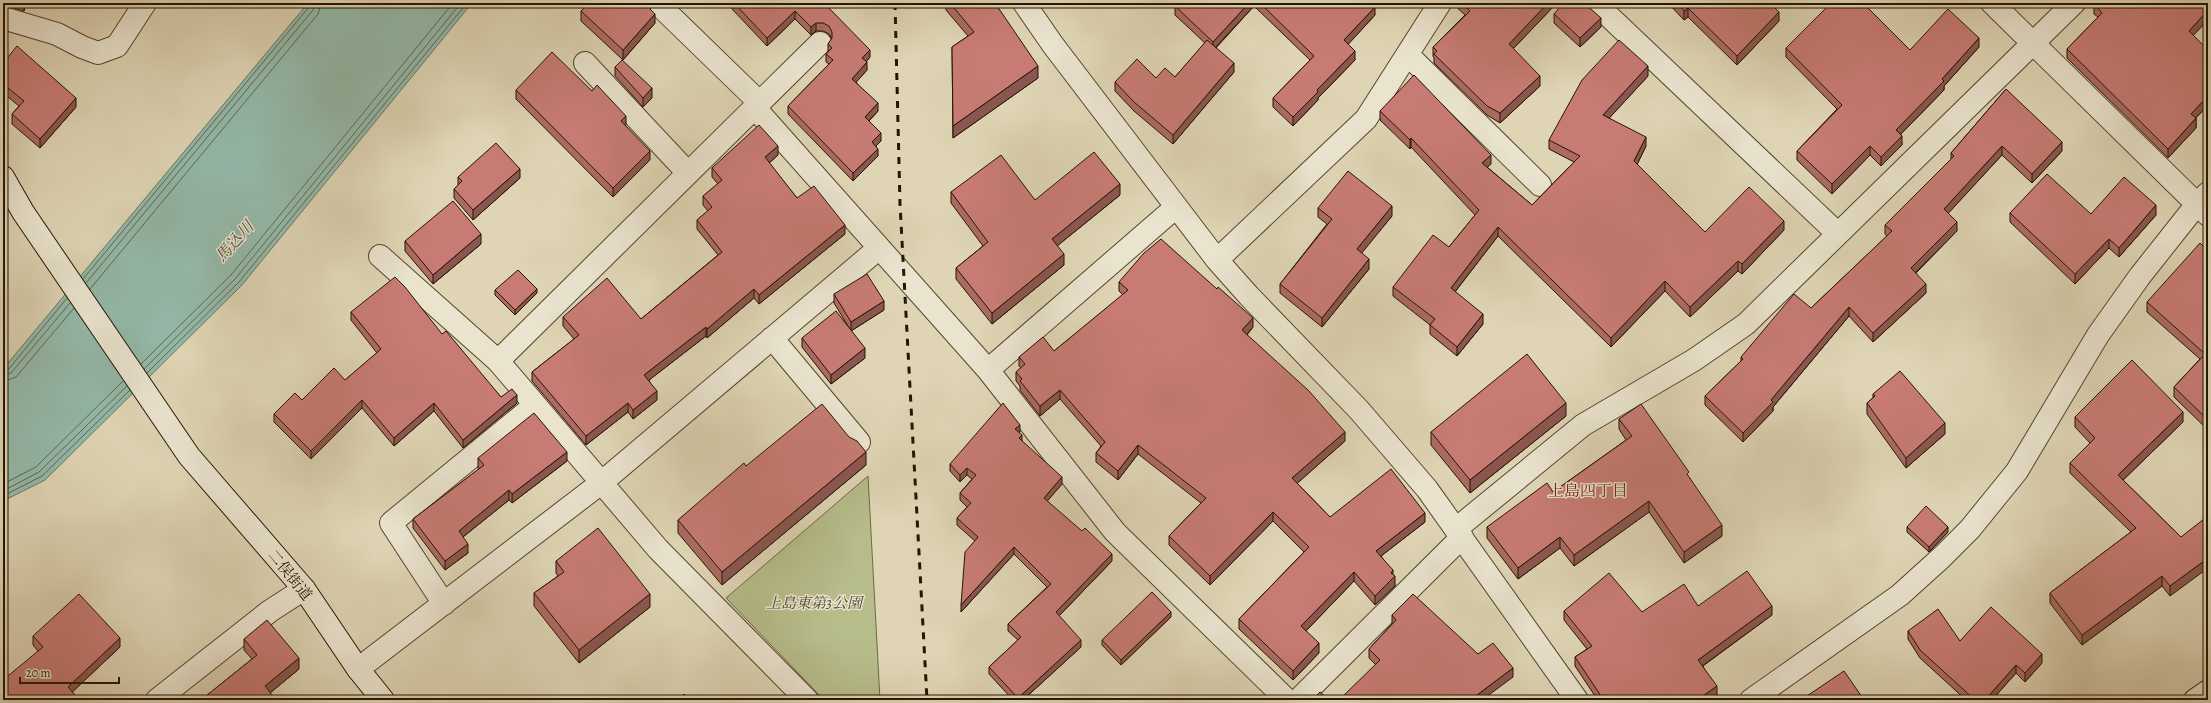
<svg xmlns="http://www.w3.org/2000/svg" width="2211" height="703" viewBox="0 0 2211 703" font-family="Alegreya,'Noto Serif JP',serif">
<style>
.green{fill:#b6bc8a;stroke:#6e6846}
.water{fill:#94b9a9;stroke:#687766}
.lines{fill:none;stroke-linecap:round;stroke-linejoin:round}
.shore{stroke:#5c6755;stroke-width:1}
.street-casing{stroke:#54452e;stroke-width:24}
.secondary-casing{stroke:#251501;stroke-width:24}
.street{stroke:#eae4cf;stroke-width:22}
.secondary{stroke:#eae4cf;stroke-width:22}
.rail{stroke:#251501;stroke-width:3;stroke-dasharray:7 7;stroke-linecap:butt}
.wall{fill:#ab6a64;stroke:#251501}
.shaded-wall{fill:#8b5651;stroke:#251501}
.building{fill:#c77b74;stroke:#251501}
.labels{text-anchor:middle;stroke-width:3;stroke-linejoin:round;paint-order:stroke}
.street-label{font-size:15px;fill:#251501;stroke:#eae4cf}
.park-label{font-size:15px;font-style:italic;fill:#50472a;stroke:#eae4cf}
.water-label{font-size:16px;font-style:italic;fill:#4c4e3c;stroke:#eae4cf}
.neighbourhood-label{font-size:16px;fill:#7a1f14;stroke:#eae4cf}
</style>
<rect width="100%" height="100%" fill="#dfd5b5"/>
<filter id="stains"><feTurbulence type="fractalNoise" baseFrequency=".005" numOctaves="4"/><feColorMatrix values="0 0 0 0 .2 0 0 0 0 .09 0 0 0 0 .02 0 0 0 .5 -.17"/></filter>
<radialGradient id="worn" r=".72"><stop offset=".6" stop-color="#630" stop-opacity="0"/><stop offset="1" stop-color="#630" stop-opacity=".3"/></radialGradient>
<path class="green" d="M868,476L880,700H824L726,598Z"/>
<path class="water" d="M308,3H472L242,285L45,480L3,501V369Z"/>
<g class="lines">
<path class="shore" d="M83,279L309,7L310,3
M86,283L313,10L315,3
M90,289L318,14L321,3
M141,364L231,275L453,3
M144,369L235,279L461,3
M3,371L8,370L67,298
M147,373L239,282L467,3
M3,376L11,373L70,303
M3,382L16,377L74,308
M3,484L36,467L123,381
M3,491L39,472L127,386
M3,496L42,476L130,390"/>
<g class="street-casing">
<path id="street" d="M657,3L760,103
M1024,3L1053,45L1217,260L1249,296L1359,410L1427,489L1577,700
M1595,3L1838,234
M1992,3L2208,215
M3,18L57,34L82,47L98,53L117,46L145,3
M1408,55L1540,185
M585,63L688,173
M755,108L988,370L1115,532L1287,700
M380,256L498,361
M1217,260L1366,119L1440,3
M772,338L859,442
M988,370L1176,207
M1456,529L1583,425L1694,360L1746,324L2074,3
M444,604L391,523L535,405
M358,669L601,483L879,248
M157,700L270,611L304,589
M807,700L658,549L498,361L820,43
M1298,700L1462,537
M1751,700L1900,595L1942,557L1970,529L2017,471L2098,335L2140,276L2197,204L2208,193"/>
</g>
<g class="secondary-casing">
<path id="secondary" d="M3,177L23,212L189,456L304,589L358,669L383,700
M2195,700L2208,691"/>
</g>
<use href="#street" class="street"/>
<use href="#secondary" class="secondary"/>
<path class="rail" d="M895,3L900,204L927,700"/>
</g>
<path class="wall" d="M3,3H26L24,11L7,6L3,7Z
M732,3H824L870,57L866,62L867,70L856,82L878,111L869,121L881,141L876,146L878,156L853,181L788,114V106L829,64L826,62V54L828,52V44L832,39L829,34L823,31H816L811,35L795,19L767,46L732,9Z
M946,3H998V8L1038,78L953,138L952,47L968,36L946,10Z
M1178,3H1371L1375,15L1348,44L1355,60L1318,98V100L1293,126L1273,107V98L1310,60L1254,6L1216,48L1234,72L1173,144L1134,111L1115,91V82L1156,78L1175,77L1205,43L1175,15V6Z
M1452,3H1553V7L1513,49L1540,86L1500,123L1487,115L1434,63V58L1433,56V47L1465,15Z
M1668,3H1770L1779,21L1737,65L1688,17L1684,20Z
M2094,4L2136,7L2208,20L2193,35L2208,50V105L2196,118V128L2168,158L2067,58V49L2098,17L2094,14Z
M581,11H652L655,23L623,60L581,21Z
M1554,14L1601,27L1580,47L1554,23Z
M1979,47L1944,86V90L1901,134L1902,145L1881,166L1870,155L1832,194L1797,160V151L1837,109L1786,57V48L1910,50Z
M3,63L76,107L40,148L12,124V114L19,106L3,93Z
M615,67L652,98L643,107L615,76Z
M1648,76L1609,118L1646,146L1637,164L1705,232L1784,230L1742,274L1738,271L1690,317L1665,291L1611,347L1498,236L1455,292L1483,324L1457,356L1430,334V325L1393,296V287L1449,247L1475,215L1411,147L1410,149L1380,120V111L1491,164L1487,167L1532,205L1574,162L1549,149V140Z
M2006,89L2062,151L2032,183L2002,155L1948,213L1957,231L1916,273L1926,293L1873,342L1849,316L1773,407V411L1743,442L1705,405V396L1741,361V357L1811,308L1887,236L1885,234V225L1951,159V153Z
M516,90L592,91L626,125H625L650,160L613,197L516,99Z
M778,155L769,163L797,198L845,234L759,304L754,298L707,338L706,336L649,380L657,400L633,419L628,412L586,445L532,381V372L574,339L563,326V317L641,319L718,255L697,229V220L708,211L703,205V196L718,184L712,177V168Z
M458,177L520,178L473,220L454,198V189L458,185Z
M951,192L1035,200L1120,195L1057,246L1064,265L992,324L956,279V268L983,246L951,203Z
M1318,208L1392,216L1361,253L1369,269L1322,327L1280,293V284L1327,224L1318,217Z
M2010,213L2091,214L2156,215L2119,257L2109,248L2075,284L2010,222Z
M405,241L481,244L433,284L405,251Z
M2208,251V430L2174,397V387L2200,359L2147,312V302Z
M1119,282L1253,327L1247,335L1345,441L1297,483L1330,517L1425,522L1381,556L1393,575L1395,586L1375,605L1354,581L1306,631L1319,653L1293,680L1239,629V619L1304,552L1273,521L1210,585L1169,545V536L1201,503L1138,454L1118,480L1096,462V453L1101,446L1060,399L1040,416L1020,390V386L1016,381V372L1021,368L1019,366V357L1054,351L1123,295L1119,291Z
M495,290L537,293L515,315L495,295Z
M834,294L884,310L851,331L834,303Z
M351,312L442,334L501,397L517,403L463,448L434,411L394,446L362,408L311,459L274,422V414L345,380L377,353L351,320Z
M802,338L865,358L831,384L802,347Z
M1873,394L1945,434L1906,468L1867,414V403L1873,398Z
M1566,416L1470,493L1431,445V432Z
M2075,417L2183,422L2123,480L2181,537L2207,524L2170,596L2162,586L2082,645L2050,603V593L2131,532L2070,473V463L2090,443L2075,427Z
M1619,419L1689,477L1722,536L1684,563L1649,512L1574,566L1560,548L1518,579L1487,538V527L1553,492L1626,440L1619,429Z
M1020,432L1019,433L1022,441L1062,484L1047,501L1112,561L1059,616L1081,647L1023,700H1013L989,674V667L1018,640L1008,631V624L1047,587L1014,554L961,612L975,541L957,525V518L967,507L960,500V493L972,479L967,475L960,482L950,471V464Z
M478,458L567,461L512,503L509,500L463,537L468,553L445,570L413,528V519L479,469L478,468Z
M866,465L722,585L678,533V520L746,466Z
M1907,527L1948,532L1929,552L1907,532Z
M556,561L650,607L579,663L534,606V593L558,576L556,573Z
M1698,606L1772,615L1703,666L1717,695L1710,700H1595L1597,699L1575,666V657L1587,649L1564,620V611L1642,612Z
M1392,615L1478,654L1513,677L1376,665L1369,658V649L1392,624Z
M1171,617L1121,665L1102,645V640Z
M1908,631L1960,641L2042,663L2025,682L2016,673L1992,700H1966L1920,658L1908,639Z
M33,636L120,647L72,692L76,700L38,651L33,645Z
M244,639L299,669L270,693L201,700L252,659L244,650Z"/>
<path class="shaded-wall" d="M24,3H26L24,11Z
M993,3H998V9Z
M1249,3H1254V6L1213,50V42Z
M1548,3H1553V7L1509,53V44Z
M1375,7V15L1344,49V40Z
M1688,8V17L1684,20V11Z
M2208,10V20L2189,40V31Z
M795,11V19L767,46V38Z
M1779,12V21L1737,65V56Z
M655,14V23L623,60V50Z
M1601,18V27L1580,47V38Z
M816,23V31L811,35V27Z
M1979,38V47L1944,86V90L1896,139V130Z
M870,50V57L862,66V58Z
M1355,51V60L1318,98V100L1293,126V117L1317,90Z
M867,62V70L852,87V79Z
M1234,63V72L1173,144V135Z
M1038,66V78L953,138V126Z
M1648,66V76L1603,125V115Z
M1540,76V86L1500,123V113Z
M652,88V98L643,107V98Z
M2208,96V105L2191,123V114Z
M76,98V107L40,148V139Z
M878,103V111L865,125V117Z
M626,116V125L621,130V121Z
M2196,118V128L2168,158V149Z
M881,133V141L872,150V142Z
M1902,136V145L1881,166V157Z
M1646,137V146L1634,171V161Z
M1411,138V147L1410,149V140Z
M2062,142V151L2032,183V174Z
M778,146V155L765,167V157Z
M1870,146V155L1832,194V184Z
M2002,146V155L1944,218V209Z
M878,149V156L853,181V173Z
M650,151V160L613,197V188Z
M1491,155V164L1482,172V163Z
M520,169V178L473,220V210Z
M1120,184V195L1052,250V239Z
M2156,205V215L2119,257V248Z
M1392,206V216L1357,259V249Z
M1784,221V230L1742,274V264Z
M1957,222V231L1911,277V268Z
M845,225V234L759,304V295Z
M1498,227V236L1451,297V288Z
M481,234V244L433,284V275Z
M2109,239V248L2075,284V274Z
M1064,254V265L992,324V313Z
M1369,259V269L1322,327V318Z
M1738,261V271L1690,317V307Z
M1665,281V291L1611,347V338Z
M1926,284V293L1873,342V333Z
M537,289V293L515,315V310Z
M754,289V298L707,338V329Z
M884,301V310L851,331V322Z
M1849,307V316L1773,407V411L1743,442V433Z
M1483,314V324L1457,356V347Z
M1253,318V327L1242,340V330Z
M706,327V336L644,384V375Z
M865,348V358L831,384V375Z
M1060,390V399L1040,416V406Z
M657,391V400L633,419V410Z
M517,395V403L463,448V440Z
M362,400V408L311,459V451Z
M434,403V411L394,446V438Z
M628,403V412L586,445V436Z
M1566,403V416L1470,493V480Z
M2183,412V422L2118,485V475Z
M1945,423V434L1906,468V458Z
M1020,425V432L1015,436V429Z
M1345,432V441L1292,488V478Z
M1022,435V442L1019,438Z
M1138,445V454L1118,480V471Z
M567,452V461L512,503V494Z
M866,452V465L722,585V572Z
M967,468V475L960,482V475Z
M1062,477V484L1044,505V498Z
M509,490V500L459,540V531Z
M1649,501V512L1574,566V555Z
M1273,512V521L1210,585V576Z
M1425,513V522L1376,560V551Z
M1722,525V536L1684,563V552Z
M1948,527V532L1929,552V547Z
M1560,537V548L1518,579V568Z
M468,544V553L445,570V561Z
M1014,547V554L961,612V605Z
M1112,554V561L1056,619V612Z
M2208,558V568L2170,596V586Z
M1393,570V578L1395,576V586L1375,605V596L1391,573Z
M1354,572V581L1301,636V626Z
M2162,576V586L2082,645V635Z
M650,594V607L579,663V650Z
M1772,606V615L1698,669V660Z
M1171,612V617L1121,665V660Z
M120,638V647L68,696V687Z
M1081,640V647L1023,700H1018V698Z
M1319,643V653L1293,680V671Z
M2042,654V663L2025,682V673Z
M299,658V669L265,697V686Z
M2016,665V673L1992,700H1985Z
M1513,668V677L1482,700H1477V695Z
M1717,686V695L1710,700H1697Z
M76,696V700H70Z"/>
<path class="building" d="M18,3H24V5Z
M589,3H650L652,7L650,9L655,14L623,50L581,11Z
M734,3H824L870,50L862,58L867,62L852,79L878,103L865,117L881,133L872,142L878,149L853,173L788,106L833,60L826,54L832,48L828,44L832,38V32L829,26L823,23H816L811,27L795,11L767,38Z
M950,3H995L1038,66L953,126L952,47L974,32Z
M1178,3H1249L1213,42L1175,6Z
M1260,3H1371L1375,7L1344,40L1355,51L1317,90L1318,92L1293,117L1273,98L1314,56Z
M1462,3H1548L1509,44L1540,76L1500,113L1487,106L1434,54L1437,51L1433,47L1470,11Z
M1563,3H1584L1601,18L1580,38L1554,14Z
M1677,3H1770L1779,12L1737,56L1688,8L1684,11Z
M1831,3H1863L1910,50L1948,9L1979,38L1942,79L1944,81L1896,130L1902,136L1881,157L1870,146L1832,184L1797,151L1842,105L1786,48Z
M2095,3H2132L2136,7L2140,3H2208V10L2189,31L2208,50V96L2191,114L2196,118L2168,149L2067,49L2102,13L2094,4Z
M1207,40L1234,63L1173,135L1134,102L1115,82L1137,59L1156,78L1165,68L1175,77Z
M1619,40L1648,66L1603,115L1646,137L1634,161L1705,232L1749,187L1784,221L1742,264L1738,261L1690,307L1665,281L1611,338L1498,227L1451,288L1483,314L1457,347L1430,325L1435,319L1393,287L1433,235L1449,247L1479,210L1411,138L1410,140L1380,111L1414,75L1491,155L1482,163L1532,205L1580,156L1549,140L1582,80Z
M17,46L76,98L40,139L12,114L24,101L3,84V63Z
M552,52L592,91L597,85L626,116L621,121L650,151L613,188L516,90Z
M622,60L652,88L643,98L615,67Z
M2006,89L2062,142L2032,174L2002,146L1944,209L1957,222L1911,268L1926,284L1873,333L1849,307L1771,400L1773,402L1743,433L1705,396L1743,359L1741,357L1794,294L1811,308L1892,231L1885,225L1954,156L1951,153Z
M759,125L778,146L765,157L797,198L814,186L845,225L759,295L754,289L707,329L706,327L644,375L657,391L633,410L628,403L586,436L532,372L579,335L563,317L607,278L641,319L722,252L697,220L712,207L703,196L722,180L712,168Z
M496,143L520,169L473,210L454,189L462,181L458,177Z
M1094,152L1120,184L1052,239L1064,254L992,313L956,268L988,242L951,192L1001,155L1035,200Z
M1348,171L1392,206L1357,249L1369,259L1322,318L1280,284L1332,219L1318,208Z
M2047,174L2091,214L2124,177L2156,205L2119,248L2109,239L2075,274L2010,213Z
M453,201L481,234L433,275L405,241Z
M1161,239L1217,289L1218,287L1253,318L1242,330L1309,391L1345,432L1292,478L1330,517L1391,469L1425,513L1376,551L1393,570L1391,573L1395,576L1375,596L1354,572L1301,626L1319,643L1293,671L1239,619L1309,547L1273,512L1210,576L1169,536L1206,498L1138,445L1118,471L1096,453L1105,442L1060,390L1040,406L1020,381L1022,379L1016,372L1025,364L1019,357L1043,337L1054,351L1128,290L1119,282L1144,253Z
M2200,243L2208,251V420L2174,387L2205,354L2147,302Z
M518,270L537,289L515,310L495,290Z
M867,274L884,301L851,322L834,294Z
M395,277L405,287L442,334L446,331L501,397L512,389L517,395L463,440L434,403L394,438L362,400L311,451L274,414L295,393L302,400L334,368L345,380L381,349L351,312Z
M836,311L865,348L831,375L802,338Z
M1527,354L1566,403L1470,480L1431,432Z
M2132,360L2183,412L2118,475L2181,537L2204,519L2207,524L2208,523V558L2170,586L2162,576L2082,635L2050,593L2136,528L2070,463L2095,438L2075,417Z
M1900,371L1945,423L1906,458L1867,403L1875,396L1873,394Z
M1003,403L1020,425L1015,429L1022,435L1019,438L1062,477L1044,498L1082,531L1085,528L1112,554L1056,612L1081,640L1018,698L989,667L1021,637L1008,624L1051,584L1014,547L961,605L965,552L978,537L957,518L971,503L960,493L976,475L967,468L960,475L950,464Z
M822,404L849,437L857,441L866,452L722,572L678,520L744,463L746,466Z
M1641,404L1689,472L1687,474L1722,525L1684,552L1649,501L1574,555L1560,537L1518,568L1487,527L1547,483L1553,492L1632,436L1619,419Z
M534,413L567,452L512,494L509,490L459,531L468,544L445,561L413,519L484,465L478,458Z
M1926,506L1948,527L1929,547L1907,527Z
M598,528L650,594L579,650L534,593L564,572L556,561Z
M1747,571L1772,606L1698,660L1717,686L1697,700H1671L1670,699L1669,700H1595L1601,696L1575,657L1592,646L1564,611L1609,573L1642,612L1684,584L1698,606Z
M1152,592L1171,612L1121,660L1102,640Z
M79,594L120,638L68,687L76,696L70,700H3V680L43,647L33,636Z
M1413,594L1478,654L1493,643L1513,668L1477,695L1481,700H1339L1380,660L1369,649L1396,620L1392,615Z
M1991,607L2042,654L2025,673L2016,665L1985,700H1975L1920,650L1908,631L1938,609L1960,641Z
M267,620L299,658L265,686L276,700H201L257,655L244,639Z
M1844,671L1864,700H1801Z
M1320,692L1329,700H1312Z
M684,694L688,700H677Z
M542,696L545,700H536Z"/>
<g class="labels">
<g class="street-label">
<text transform="translate(290 575) rotate(51)" y="5">二俣街道</text>
</g>
<g class="park-label">
<text x="814" y="608">上島東第3公園</text>
</g>
<g class="water-label">
<text transform="translate(234 241) rotate(-48)" y="6">馬込川</text>
</g>
<g class="neighbourhood-label">
<text x="1588" y="496">上島四丁目</text>
</g>
</g>
<rect width="2211" height="703" fill="none" stroke="#dfd5b5" stroke-width="16"/>
<rect x="4" y="4" width="2203" height="695" fill="none" stroke="#251501" stroke-width="2"/>
<rect x="8" y="8" width="2195" height="687" fill="none" stroke="#251501"/>
<path d="M20 677v6h99v-6" fill="none" stroke="#251501" stroke-width="2"/>
<text x="26" y="677" font-size="12" fill="#251501" stroke="#eae4cf" stroke-width="3" paint-order="stroke">20 m</text>
<rect width="100%" height="100%" filter="url(#stains)"/>
<rect width="100%" height="100%" fill="url(#worn)"/>
</svg>
